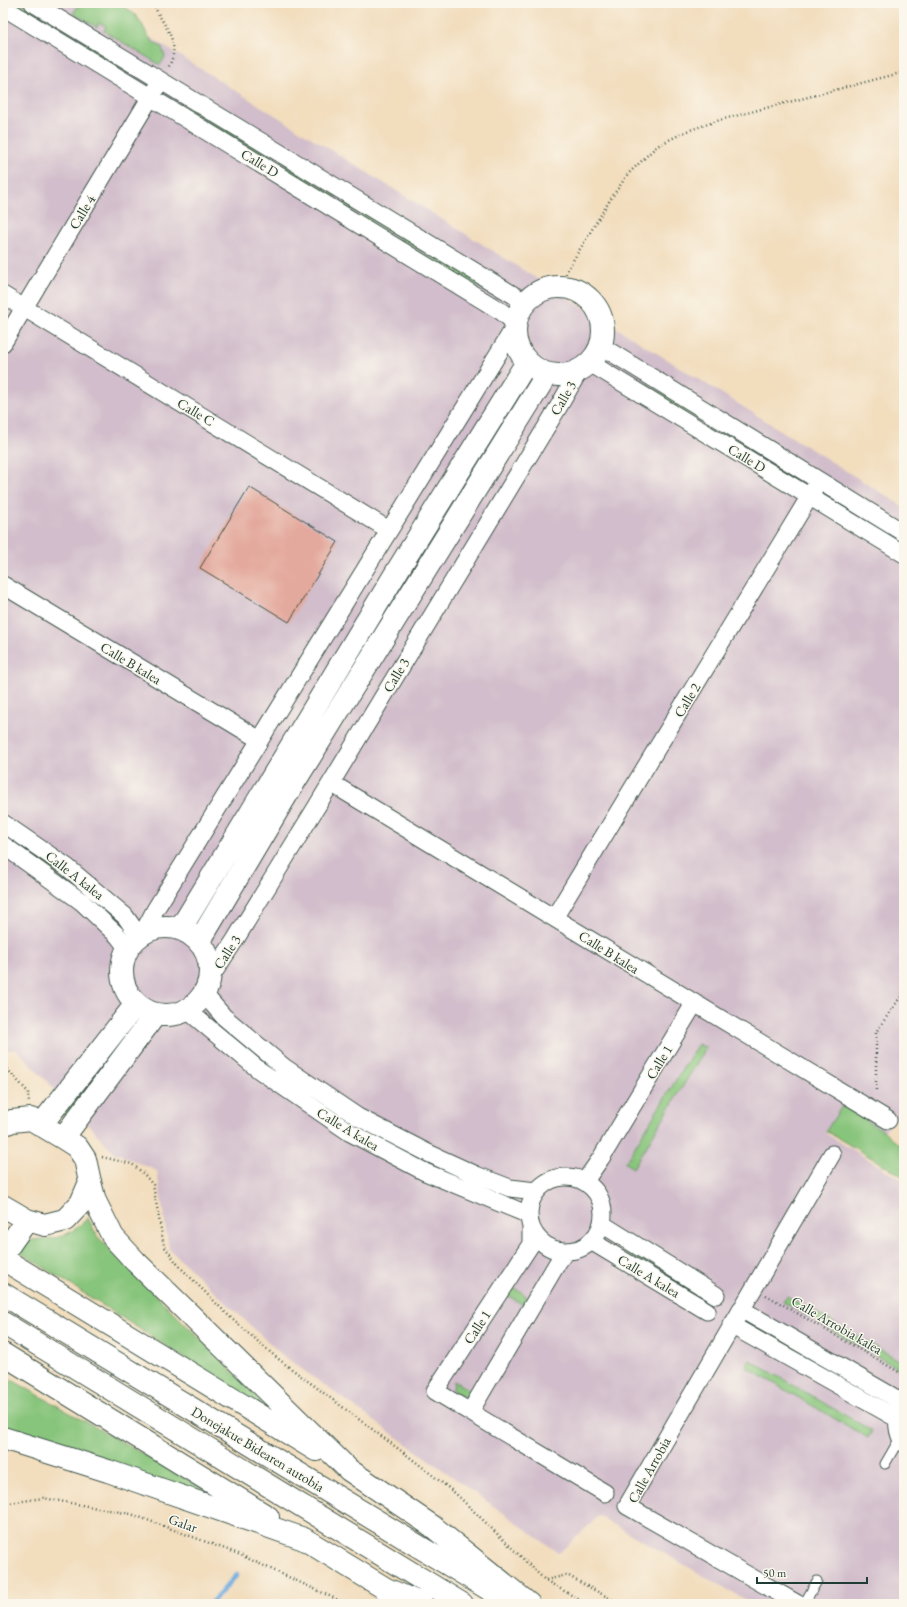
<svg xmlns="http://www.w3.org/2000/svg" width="907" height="1607" viewBox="0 0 907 1607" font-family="'EB Garamond',serif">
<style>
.industrial{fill:#d1bdcb}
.green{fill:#88c57b;stroke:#548158}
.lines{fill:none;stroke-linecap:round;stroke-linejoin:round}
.stream{stroke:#6babde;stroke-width:4.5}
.building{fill:#e4a99d}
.lane-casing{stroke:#3f5549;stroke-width:11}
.street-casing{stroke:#3f5549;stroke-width:19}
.secondary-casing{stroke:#3f5549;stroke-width:24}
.highway-casing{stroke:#3f5549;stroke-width:24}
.path{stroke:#3f5549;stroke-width:2.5;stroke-dasharray:1 3;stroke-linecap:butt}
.lane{stroke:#fff;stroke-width:9}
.street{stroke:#fff;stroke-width:17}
.secondary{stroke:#fff;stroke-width:22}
.highway{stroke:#fff;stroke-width:22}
.labels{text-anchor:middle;stroke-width:3;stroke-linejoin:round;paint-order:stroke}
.street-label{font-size:14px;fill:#1f3d34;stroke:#fbf7ec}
</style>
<rect width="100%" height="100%" fill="#fbf7ec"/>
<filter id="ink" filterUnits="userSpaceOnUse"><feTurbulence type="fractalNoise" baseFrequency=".025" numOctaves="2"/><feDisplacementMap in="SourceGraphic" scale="8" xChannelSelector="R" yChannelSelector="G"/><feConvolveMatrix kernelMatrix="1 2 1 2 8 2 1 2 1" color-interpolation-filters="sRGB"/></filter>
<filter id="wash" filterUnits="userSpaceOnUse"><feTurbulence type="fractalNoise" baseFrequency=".012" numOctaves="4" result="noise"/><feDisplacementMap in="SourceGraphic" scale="16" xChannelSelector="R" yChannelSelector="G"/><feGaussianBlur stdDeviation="0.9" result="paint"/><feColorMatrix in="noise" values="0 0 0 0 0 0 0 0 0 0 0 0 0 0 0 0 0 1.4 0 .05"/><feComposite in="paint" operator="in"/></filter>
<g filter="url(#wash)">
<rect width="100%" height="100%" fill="#f2ddbd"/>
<path class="industrial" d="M3,3H95L904,507V1112L884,1131L842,1106L825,1133L904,1181V1604H753L599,1516L559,1553L282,1355L169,1249L157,1171L114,1152L17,1050H3Z"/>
<path class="green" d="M12,3H20L131,70L128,73Z
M77,3H123V7C127,9 132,11 134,14C148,27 143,39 162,47L165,57L160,65L104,31L106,26L99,23L97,27L73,13L79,5Z
M186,103L336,196L334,199L184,107Z
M346,202L491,290L489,293L344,205Z
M624,370L788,470L786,473L622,374Z
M517,388L523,392L416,569L410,565Z
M843,503L904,540V546L840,508Z
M3,832L37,854L105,908L103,911L35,857L3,837Z
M223,1026L350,1119L348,1122L298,1090L220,1029Z
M123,1036L128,1040L67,1115H63L62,1111Z
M698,1044L706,1048L633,1168L625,1163Z
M842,1106L884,1131L897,1143L904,1148V1177L826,1131Z
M361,1126L502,1193L501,1196L402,1153L359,1128Z
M88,1218L97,1236L281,1420L12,1247C25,1238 38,1240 54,1238C68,1236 78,1227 88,1218Z
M625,1248L709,1298L706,1302L623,1252Z
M513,1289C523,1291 529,1295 524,1305L505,1294Z
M787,1296L904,1363V1372L783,1302Z
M766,1331L880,1398L877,1401L764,1335Z
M750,1360L872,1431L868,1438L746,1367Z
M3,1375L231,1504L3,1433Z
M454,1381L472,1392L466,1396L457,1394L453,1389Z"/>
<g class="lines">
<path class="stream" d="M210,1604L237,1575"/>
</g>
<g id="blocks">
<path class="building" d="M249,487L338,542L289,622L200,568Z"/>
</g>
</g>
<g filter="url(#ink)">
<use href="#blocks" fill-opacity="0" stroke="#3f5549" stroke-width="1"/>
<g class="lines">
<g class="lane-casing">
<path id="lane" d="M885,1464L900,1438
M804,1604L817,1581"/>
</g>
<g class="street-casing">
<path id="street" d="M33,3L525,302
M3,7L502,312L515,323
M3,295L389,530
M3,343L156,88
M601,346L904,533
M590,363L904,554
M3,585L260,740
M331,783L888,1120
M3,823L67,867L125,916L139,936
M3,845L82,902L118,936L128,949
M554,918L819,481
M143,933L155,910L514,328
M210,978L235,940L317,806L559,406L579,371
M204,994L224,1017L284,1067L358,1117L428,1153L476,1175L510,1188L536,1191
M187,1010L259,1070L349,1132L425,1172L529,1215
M529 1214a37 37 0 1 1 74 0a37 37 0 1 1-74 0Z
M585,1181L601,1158L694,1004
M602,1224L716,1295
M531,1226V1244L435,1391L605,1493
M591,1241L707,1311
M741,1309L904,1403
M731,1325L898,1419
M902,1409C895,1419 897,1433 904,1444
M470,1412L558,1262L566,1251
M798,1604L627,1506L832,1154"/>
</g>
<g class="secondary-casing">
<path id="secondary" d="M515 331a44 44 0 1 1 88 0a44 44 0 1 1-88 0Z
M122 971a44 44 0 1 1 88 0a44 44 0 1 1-88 0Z
M179,929L187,918L399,568L527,362
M199,942L290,789L547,374
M3,1125L12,1121L31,1119L63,1138L77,1147L85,1159L90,1182L81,1203L65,1220L45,1225L27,1220L3,1206
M41,1125L136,1004
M63,1138L155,1015
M3,1254L27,1220"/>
</g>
<g class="highway-casing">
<path id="highway" d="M90,1182L95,1201L113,1237L136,1262L349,1470L432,1526L529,1604
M3,1259L316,1450
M3,1294L502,1597
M3,1323L462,1604
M3,1354L268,1517
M3,1438L108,1471L304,1539L386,1589L422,1604"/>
</g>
<path class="path" d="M153,3C163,27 183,41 168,68
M565,286L566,272L610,200L628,174L657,146L687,131L720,120L904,72
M3,1068L7,1069L28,1092L29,1103
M876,1090V1032L904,992
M102,1157L132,1164L143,1173L153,1185L164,1246L179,1266L232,1319L277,1358L412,1459L455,1493L545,1580L587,1604
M766,1295L904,1375
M3,1504L43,1498L131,1514L236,1553L347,1604
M546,1580L567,1575L620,1604"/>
<use href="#lane" class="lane"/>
<use href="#street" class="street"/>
<use href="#secondary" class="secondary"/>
<use href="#highway" class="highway"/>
</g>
</g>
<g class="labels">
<g class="street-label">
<text transform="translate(260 163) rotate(31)" y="5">Calle D</text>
<text transform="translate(82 212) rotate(-59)" y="5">Calle 4</text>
<text transform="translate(563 398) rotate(-60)" y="5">Calle 3</text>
<text transform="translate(196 412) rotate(31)" y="5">Calle C</text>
<text transform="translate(747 458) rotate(31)" y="5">Calle D</text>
<text transform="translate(131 663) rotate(31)" y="5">Calle B kalea</text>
<text transform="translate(396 675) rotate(-59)" y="5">Calle 3</text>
<text transform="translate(687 700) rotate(-59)" y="5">Calle 2</text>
<text transform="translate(75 875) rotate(38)" y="5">Calle A kalea</text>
<text transform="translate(227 952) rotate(-57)" y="5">Calle 3</text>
<text transform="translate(609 952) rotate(32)" y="5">Calle B kalea</text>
<text transform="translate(659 1062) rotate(-59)" y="5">Calle 1</text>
<text transform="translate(348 1129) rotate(31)" y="5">Calle A kalea</text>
<text transform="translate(649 1276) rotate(31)" y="5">Calle A kalea</text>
<text transform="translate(837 1325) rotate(30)" y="5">Calle Arrobia kalea</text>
<text transform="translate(477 1327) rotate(-57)" y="5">Calle 1</text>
<text transform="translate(258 1449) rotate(31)" y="5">Donejakue Bidearen autobia</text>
<text transform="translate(649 1470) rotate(-61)" y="5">Calle Arrobia</text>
<text transform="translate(183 1523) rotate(20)" y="5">Galar</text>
</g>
</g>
<rect width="907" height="1607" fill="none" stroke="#fbf7ec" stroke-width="16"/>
<path d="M757 1577v6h110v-6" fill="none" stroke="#1f3d34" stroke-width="2"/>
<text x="763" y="1577" font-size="12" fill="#1f3d34" stroke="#fbf7ec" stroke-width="3" paint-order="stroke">50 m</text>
</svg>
